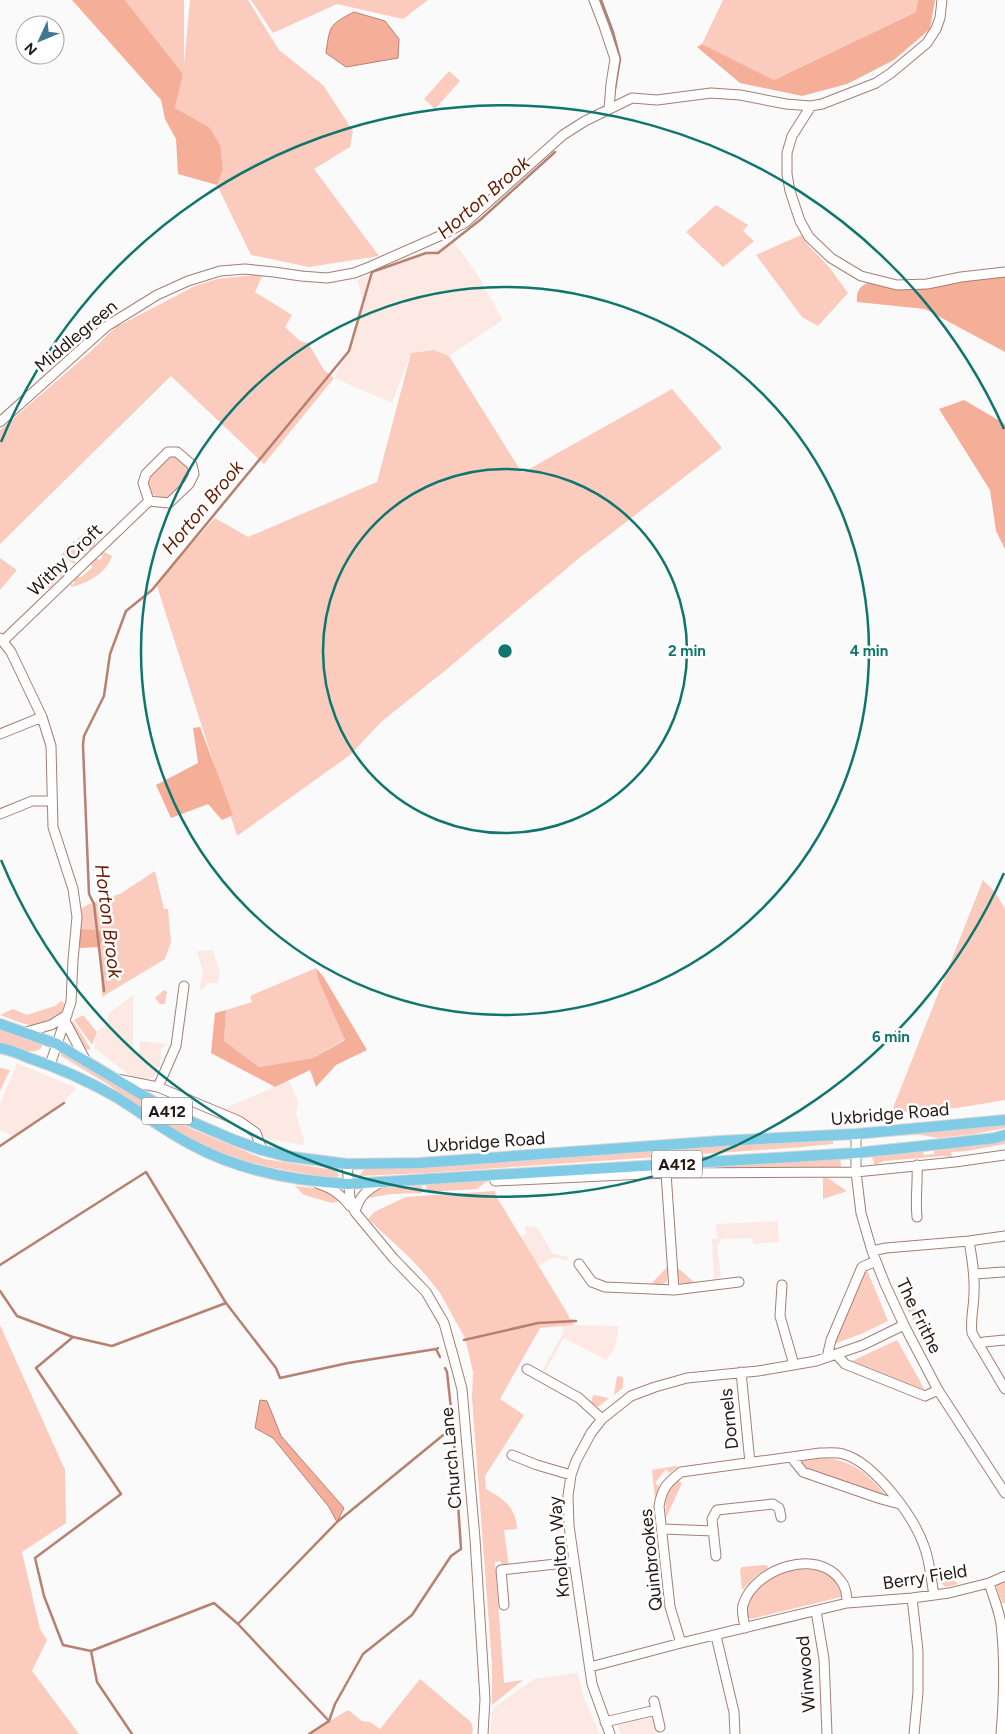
<svg xmlns="http://www.w3.org/2000/svg" width="1005" height="1734" viewBox="0 0 1005 1734" font-family="Figtree,sans-serif">
<style>
.built{fill:#fde9e3}
.green{fill:#fbcbbd}
.forest{fill:#f5ae98}
.water{fill:#f5ae99;stroke:#b78171}
.lines{fill:none;stroke-linecap:round;stroke-linejoin:round}
.stream{stroke:#b78171;stroke-width:2.5}
.minor-casing{stroke:#a47f74;stroke-width:11}
.major-casing{stroke:#d8d5d5;stroke-width:12}
.minor{stroke:#fff;stroke-width:9}
.major{stroke:#80cbe5;stroke-width:10}
.ring{fill:none;stroke:#0f766e;stroke-width:2.5}
.labels{text-anchor:middle;stroke-width:5;stroke-linejoin:round;paint-order:stroke}
.shield{fill:#fff;stroke:#665d5a;stroke-width:1}
.shield-label{font-size:16px;font-weight:bold;fill:#251713}
.street-label{font-size:18px;fill:#251713;stroke:#fff}
.water-label{font-size:19px;font-style:italic;fill:#661a00;stroke:#fff}
.centre{fill:#0f766e;stroke:#fff;stroke-width:2.5}
.ring-label{font-size:15px;text-anchor:middle;font-weight:bold;fill:#0f766e;stroke:#fff;stroke-width:5;stroke-linejoin:round;paint-order:stroke}
</style>
<rect width="100%" height="100%" fill="#fafafa"/>
<path class="built" d="M454,242L477,274L503,320L449,356L434,350L411,353L392,403L334,378L347,352L362,300L357,280Z
M211,950H213L220,973L218,983H208L201,991L200,985L203,972L197,951Z
M133,995V1053H139L140,1041L168,1044L161,1049V1060L155,1076L149,1079L133,1078L94,1048L97,1032L108,1023V1014Z
M17,1063L76,1088L59,1107L16,1137L0,1130V1104Z
M289,1081L298,1101L296,1114L305,1143L301,1145L264,1138L243,1120L223,1109Z
M778,1221L779,1242L753,1244L752,1238L722,1239L717,1247L721,1276L714,1279L712,1239H717L716,1224Z
M530,1225V1227H537L552,1253L568,1257L567,1261L554,1257L538,1267L520,1238L527,1233L524,1228Z
M573,1325L619,1326L615,1348L606,1360L564,1338L545,1372L542,1371L564,1331L562,1326Z
M576,1673H578L584,1698L600,1734H490L493,1708L534,1679Z
M651,1713L656,1734H621L617,1724Z"/>
<path class="green" d="M125,0H184V65L190,0H248L279,50L323,85L353,131L350,147L314,169L379,256L309,267L251,255L217,185L223,168L209,127L175,108L183,74Z
M251,0H428L403,19L337,4L273,33Z
M723,0H918L916,12L774,80L702,44Z
M449,71L460,81L435,109L424,99Z
M716,205L748,225L743,231L754,241L723,267L686,232Z
M801,235L807,244L829,267L848,293L818,326L802,317L756,255Z
M263,274L255,292L292,315L285,327L300,341L308,343L324,370L334,378L264,464L171,376L0,544V430L90,352L119,324L120,325L195,286L217,279Z
M434,350L449,356L522,473L672,389L722,448L578,559L447,669L381,722L350,755L237,836L156,583L215,518L248,537L377,482L411,353Z
M177,456L190,470L188,478L169,497C160,503 153,494 146,488L145,478L165,457Z
M86,533L95,540V545L90,550L77,539Z
M74,541L86,553L84,555L79,550L71,558L76,563L74,564L61,555Z
M100,550L112,556C107,573 87,583 72,587L68,581L73,585L75,582L71,578L75,574L80,578L93,567L88,561L94,556L99,560L103,557L98,552Z
M0,558L17,570L0,590Z
M56,562L67,571L60,578L52,570Z
M50,573L57,580L49,589L43,583Z
M155,871L164,909H168L171,942L165,959L102,997L100,947L106,932L80,929L82,908L87,905L120,894Z
M983,880L995,892L1005,909V1100L957,1108L891,1113Z
M316,968L318,979L345,1039L313,1058L259,1067L224,1041L226,1010L252,1002L250,996Z
M164,990L167,992L165,1004H160L155,998Z
M61,1001L64,1003C64,1017 49,1027 36,1026C24,1025 11,1019 0,1015L13,1009L27,1015L55,1006Z
M83,1015L97,1032L92,1045L74,1020Z
M73,1021L91,1049L86,1050C77,1043 73,1034 71,1023Z
M0,1030L41,1043L42,1047C34,1058 11,1045 0,1043Z
M62,1052L166,1116L192,1129L264,1159L328,1169L336,1171L339,1175L337,1177H324L269,1167L242,1160L203,1146L160,1122L109,1085L61,1056Z
M0,1068L10,1070L0,1091Z
M1005,1121V1128L974,1134L939,1138L921,1135L880,1136Z
M1005,1136V1144L967,1151L951,1152L952,1157L943,1156L884,1161L875,1165L871,1155L923,1151L924,1155L934,1154V1151Z
M833,1141V1144L790,1148L426,1173L359,1176L365,1168L718,1145Z
M840,1153L841,1167H754L697,1171L516,1177Z
M823,1175L847,1191L823,1199Z
M488,1177V1180L477,1189L427,1192L426,1185Z
M295,1186L324,1189L343,1200L332,1203L304,1195Z
M422,1186V1193L392,1194L362,1199L379,1188Z
M495,1191L496,1196L566,1311L570,1319H573V1325L540,1328L500,1399L524,1415L485,1476L486,1489C504,1499 516,1507 517,1529L504,1530L509,1567L502,1565L500,1561L495,1562L504,1683L523,1680L492,1705V1664L472,1398L473,1372L465,1338L440,1293L424,1273L408,1256L368,1219L374,1212L406,1197Z
M667,1267H668L667,1281L661,1286H649Z
M677,1267L696,1284H681L677,1280Z
M867,1270L888,1321L861,1334L834,1344L862,1275Z
M900,1295L912,1302L920,1317L913,1320Z
M0,1325L65,1470L66,1523L22,1552L40,1629L47,1640L32,1671L79,1734H0Z
M897,1340L925,1390L852,1361Z
M617,1376L623,1377V1388L614,1395Z
M593,1395L609,1398L598,1407L591,1403Z
M829,1458C857,1464 868,1474 886,1496L879,1499L808,1469L801,1464V1461L805,1460Z
M675,1466L678,1467L669,1473L666,1469L655,1483L659,1486L655,1498L652,1470Z
M676,1479L682,1483L666,1518C665,1500 665,1494 676,1479Z
M765,1565L768,1566L767,1569L758,1574L742,1590L740,1570L742,1567Z
M936,1566L958,1584L946,1587C937,1582 938,1575 936,1566Z
M795,1569C823,1570 831,1569 845,1596L751,1619L745,1616L747,1599L767,1579Z
M1005,1580V1603H1002L996,1585Z
M420,1679L471,1722L473,1729L472,1734H309L348,1710L362,1721L370,1722L380,1729Z"/>
<path class="forest" d="M72,0H125L183,74L175,108L209,127L220,145L223,169L217,185L178,174L176,139L165,119L161,100Z
M918,0H935L930,29L894,60L847,84L802,96L740,83L697,47L702,44L774,80L916,12Z
M1005,274V352L925,309L857,302C856,293 859,286 868,283L902,289L952,284Z
M964,400L1005,424V549L996,531L990,490L939,409Z
M200,727L233,815L222,820L208,804L171,818L156,785L198,763L193,728Z
M80,929L106,931L100,947L80,948Z
M316,968L323,976L367,1050L336,1065L316,1087L310,1070L275,1087L211,1053L215,1013L226,1010L224,1041L259,1067L313,1058L345,1040L318,979Z"/>
<path class="water" d="M354,12L385,21L399,39L398,58L346,67L326,53C330,25 329,25 354,12Z
M260,1400L267,1401L281,1436L344,1508L337,1522L329,1507L273,1438L255,1428Z"/>
<g class="lines">
<path class="stream" d="M601,0L613,32L620,59L614,95
M104,991L94,904L89,894L83,745L84,736L104,696L110,654L126,611L152,590L349,351L372,272L426,253H438L480,220L555,152
M0,1146L64,1103
M0,1265L146,1172L226,1303
M0,1291L17,1316L73,1337
M464,1340L538,1323L576,1321
M438,1348L436,1349L440,1357
M238,1624L329,1721
M91,1651L63,1645L44,1596L35,1558L121,1494L36,1368L73,1337L112,1346L226,1303L276,1368L280,1378L348,1363L436,1349
M329,1721L335,1704L363,1654L412,1615L451,1556L461,1549L453,1427L447,1372L445,1368
M132,1734L97,1682L91,1651L214,1603L238,1624L337,1522L453,1427
M309,1734L329,1721"/>
<g class="minor-casing">
<path id="minor" d="M594,0L604,26L615,59L611,84L609,109
M811,106L792,136L787,153V174L790,191L800,221L809,237L831,258L861,276L897,285L927,284L961,277L1005,272
M0,422L107,326L157,295L188,281L220,271L245,269L274,272L301,276L327,278L354,273L367,268L444,234L466,222L563,135L585,121L632,98L657,100L711,93L740,95L786,104L811,106L822,104L876,83L891,73L927,43L936,29L940,18L942,0
M0,638L11,652L42,717L51,746L53,827L73,889L77,917L73,960L71,1002L50,1065
M3,641L149,501L143,483L146,474L168,452H177L192,465L194,474L189,484L169,503L149,501
M0,734L42,717
M0,814L32,801H52
M65,1021L86,1061
M26,1032L51,1025L67,1015
M117,1079L158,1087L239,1121L256,1133L262,1150
M158,1087L176,1046L184,986
M856,1134V1172L861,1213L872,1251L885,1284L904,1325L938,1390L1005,1493
M347,1164L350,1198L355,1212L394,1259L426,1292L444,1323L454,1359L462,1389L475,1539L485,1699L483,1734
M917,1165C918,1183 915,1200 917,1217
M666,1173L674,1290
M495,1181L666,1173L856,1172L955,1162L1005,1155
M319,1184C332,1188 342,1195 350,1206
M355,1212C359,1196 367,1190 381,1182
M969,1241C972,1258 975,1275 974,1293C974,1307 970,1319 972,1333L1005,1389
M872,1251L886,1248L969,1241L1005,1236
M579,1264L592,1282L605,1287L674,1290L739,1282
M975,1274L1003,1272
M782,1285L780,1316L794,1365
M978,1344L984,1342L1005,1340
M837,1355L845,1364L925,1396L938,1390
M827,1357L831,1340L862,1267L876,1261
M527,1369L579,1398L602,1419
M741,1372L750,1463
M512,1455L537,1465L571,1475
M791,1457L803,1472L881,1499L900,1504
M663,1529L713,1531
M716,1556L712,1519L717,1510L773,1504L779,1508L781,1517
M989,1583C993,1596 999,1610 1001,1624C1005,1660 1004,1698 1001,1734
M912,1598L918,1651V1692L914,1734
M504,1605L501,1570L574,1562
M816,1611L824,1659L827,1734
M745,1628C744,1620 741,1612 743,1605C754,1568 818,1547 841,1581C846,1587 847,1596 847,1603
M716,1636L734,1712L735,1734
M681,1643L670,1607L659,1506C662,1488 667,1483 681,1472L820,1453C827,1453 836,1452 843,1454C874,1462 914,1517 924,1546C930,1561 931,1579 934,1595
M590,1667L681,1643L847,1603L912,1598L949,1593L989,1583L1005,1576
M654,1701L660,1727
M605,1722L656,1710
M610,1734L592,1684L569,1526L568,1496L571,1475L576,1461L591,1433L602,1419L631,1396L655,1387L687,1378L758,1371L816,1361L863,1345L904,1325"/>
</g>
<g class="major-casing">
<path id="major" d="M0,1024L57,1044L176,1115L234,1140L262,1150L285,1156L347,1164L420,1163L720,1141L856,1134L1005,1120
M0,1048C10,1050 20,1054 29,1058C60,1068 88,1081 116,1097C142,1113 166,1132 194,1146C241,1171 296,1181 348,1184L856,1153L951,1143L995,1138L1005,1135"/>
</g>
<use href="#minor" class="minor"/>
<use href="#major" class="major"/>
</g>
<g class="ring">
<circle cx="505" cy="651" r="182"/>
<circle cx="505" cy="651" r="364"/>
<path d="M1004 873A546 546 0 0 1 1 860M1 442A546 546 0 0 1 1004 429"/>
</g>
<g class="labels">
<g class="shield">
<rect x="142" y="1097.5" width="50" height="27" rx="4"/>
<rect x="652" y="1150.5" width="50" height="27" rx="4"/>
</g>
<g class="shield-label">
<text x="167" y="1117">A412</text>
<text x="677" y="1170">A412</text>
</g>
<g class="street-label">
<text transform="translate(76 336) rotate(-40)" y="6">Middlegreen</text>
<text transform="translate(65 560) rotate(-44)" y="6">Withy Croft</text>
<text transform="translate(890 1114) rotate(-5)" y="6">Uxbridge Road</text>
<text transform="translate(486 1142) rotate(-4)" y="6">Uxbridge Road</text>
<text transform="translate(919 1316) rotate(64)" y="6">The Frithe</text>
<text transform="translate(729 1419) rotate(-96)" y="6">Dornels</text>
<text transform="translate(451 1458) rotate(-95)" y="6">Church Lane</text>
<text transform="translate(559 1547) rotate(-95)" y="6">Knolton Way</text>
<text transform="translate(651 1560) rotate(-96)" y="6">Quinbrookes</text>
<text transform="translate(925 1577) rotate(-9)" y="6">Berry Field</text>
<text transform="translate(806 1674) rotate(-95)" y="6">Winwood</text>
</g>
<g class="water-label">
<text transform="translate(483 197) rotate(-41)" y="7">Horton Brook</text>
<text transform="translate(202 507) rotate(-50)" y="7">Horton Brook</text>
<text transform="translate(109 921) rotate(83)" y="7">Horton Brook</text>
</g>
</g>
<circle cx="505" cy="651" r="8" class="centre"/>
<g class="ring-label">
<text x="687" y="656">2 min</text>
<text x="869" y="656">4 min</text>
<text x="891" y="1042">6 min</text>
</g>
<g transform="translate(40 40) rotate(226)"><circle r="24" fill="#ffffff" stroke="#a8a2a1"/>
<path d="M0-4L9 19L0 12L-9 19Z" fill="#3c788f"/>
<text y="-8" font-size="14" font-weight="bold" text-anchor="middle" fill="#251713">N</text>
</g>
</svg>
